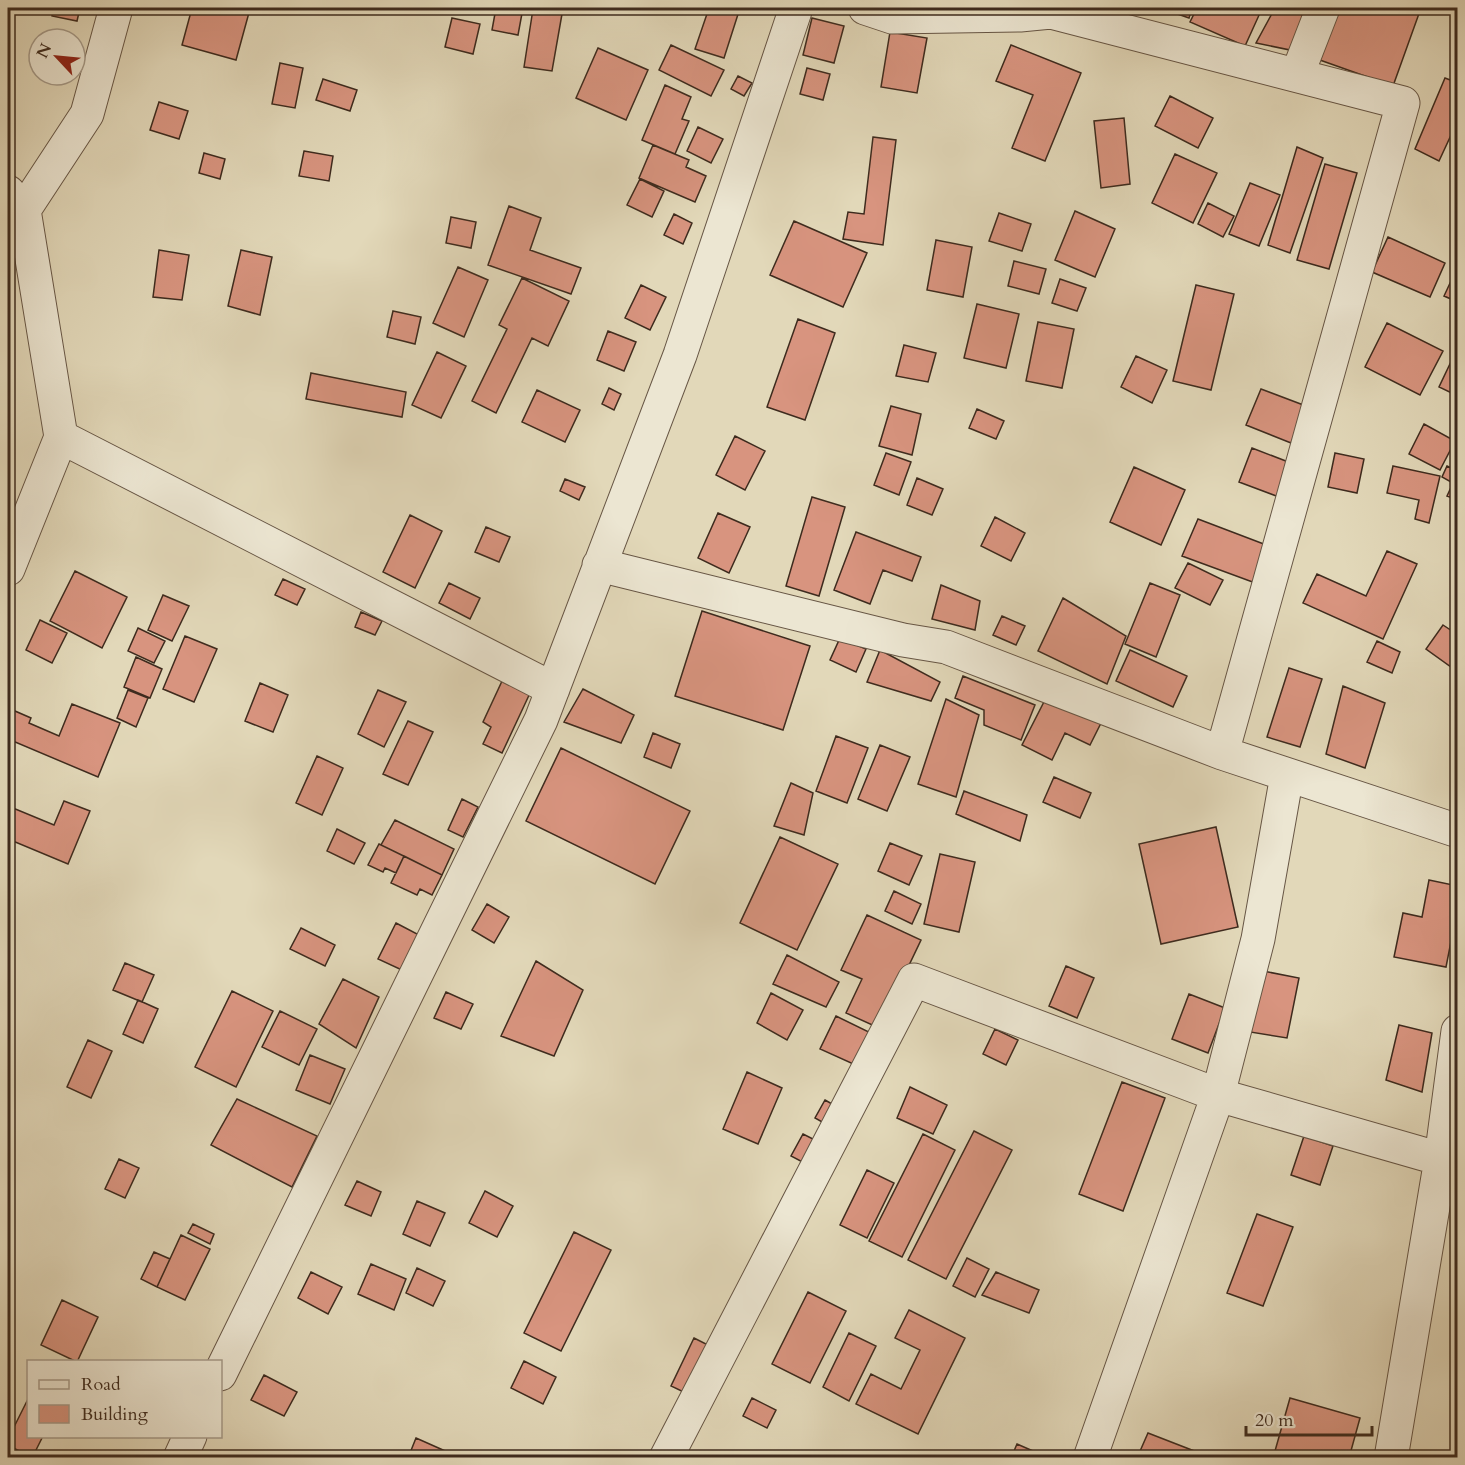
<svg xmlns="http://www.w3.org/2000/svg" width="1465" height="1465" viewBox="0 0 1465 1465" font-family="Cardo,serif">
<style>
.building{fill:#d8947f;stroke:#3e2b1e;stroke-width:1.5}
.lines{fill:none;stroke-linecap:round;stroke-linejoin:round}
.minor-casing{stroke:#675645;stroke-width:35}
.minor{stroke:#ece6d2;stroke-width:33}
</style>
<rect width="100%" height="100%" fill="#e2d8b9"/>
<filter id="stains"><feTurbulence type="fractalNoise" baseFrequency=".00333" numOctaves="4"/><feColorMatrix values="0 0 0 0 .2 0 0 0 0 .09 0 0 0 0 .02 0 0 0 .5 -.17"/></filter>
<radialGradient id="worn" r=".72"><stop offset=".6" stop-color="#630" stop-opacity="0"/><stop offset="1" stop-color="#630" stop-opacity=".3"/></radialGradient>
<path class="building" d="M53,8H80L77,21L52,16Z
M192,8L250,9L236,60L182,45Z
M496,8H523L518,35L492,30Z
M604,8H631L630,14Z
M709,8H740L724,58L695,49Z
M1163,8H1192L1189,18L1163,9Z
M1197,8H1248L1260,13L1245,46L1190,22Z
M1275,8H1304L1295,51L1256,43Z
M1336,8H1421L1393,86L1317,59Z
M533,9L562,14L552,71L524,67Z
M452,18L480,24L473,54L445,47Z
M812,18L844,26L834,63L803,55Z
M890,32L927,38L917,93L881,87Z
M671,45L724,70L711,96L659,70Z
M1011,45L1081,73L1045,161L1012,148L1033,95L996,81Z
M598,48L648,70L626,120L576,98Z
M280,63L303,68L295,108L272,104Z
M807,68L830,74L823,100L800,94Z
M738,76L752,83L744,96L731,89Z
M1445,78L1458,83V120L1439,161L1415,149Z
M323,79L357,90L350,111L316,100Z
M665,85L691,97L682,119L689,121L675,154L642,140Z
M1170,96L1213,118L1198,148L1155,126Z
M159,102L188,111L179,139L150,130Z
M1124,118L1130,184L1101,188L1094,121Z
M698,127L723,139L711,163L687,151Z
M873,137L896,140L883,245L843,239L848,212L864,214Z
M653,145L689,160L686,167L706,176L695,202L639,178Z
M1297,147L1323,158L1290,253L1268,245Z
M304,151L333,156L329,181L299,176Z
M204,153L225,159L220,179L199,173Z
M1175,154L1217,173L1193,223L1152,203Z
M1325,164L1357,173L1329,269L1297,260Z
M640,179L664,191L652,217L627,205Z
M1250,183L1280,195L1259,246L1229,234Z
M1208,203L1234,216L1223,237L1198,224Z
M509,206L541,218L530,250L581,268L571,294L488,265Z
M1075,211L1115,229L1095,277L1055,260Z
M999,213L1031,224L1022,251L989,241Z
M674,214L692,223L683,244L664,235Z
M451,217L476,222L471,248L446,243Z
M794,221L867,253L843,307L770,275Z
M1388,237L1445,263L1430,297L1372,272Z
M936,240L972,247L963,297L927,290Z
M159,250L189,255L182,300L153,297Z
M241,250L272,257L260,315L228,306Z
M1014,261L1046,269L1039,294L1008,286Z
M1458,266V302L1444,296Z
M458,267L488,280L464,337L433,323Z
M522,278L569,301L548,346L532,338L496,413L472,401L507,329L499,325Z
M1060,279L1086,288L1077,311L1052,303Z
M641,285L666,297L650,330L625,318Z
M1196,285L1234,294L1211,390L1173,381Z
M977,304L1019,314L1006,368L964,358Z
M393,311L421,317L415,344L387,337Z
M798,319L835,333L805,420L767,407Z
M1038,322L1074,329L1062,388L1026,381Z
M1387,323L1443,351L1420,395L1365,367Z
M608,331L636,342L624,371L597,360Z
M904,345L936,353L928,382L896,376Z
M1458,347V396L1439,387Z
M437,352L466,366L441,418L412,405Z
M1136,356L1167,370L1152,403L1121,387Z
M311,373L406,392L402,417L306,399Z
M609,388L621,394L614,410L602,404Z
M1261,389L1306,406L1291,443L1246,425Z
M537,390L580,410L565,442L522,422Z
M891,406L921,414L912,455L879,446Z
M977,409L1004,421L996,439L969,428Z
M1424,424L1455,441L1440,470L1409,454Z
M735,436L765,451L745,490L716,475Z
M1252,448L1291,463L1279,497L1239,482Z
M886,453L911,462L899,495L874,485Z
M1335,453L1364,459L1357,493L1328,487Z
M1393,466L1440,476L1429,523L1415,519L1419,500L1387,493Z
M1447,466L1458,471V500L1447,496L1453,483L1442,477Z
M1134,467L1185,490L1161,545L1110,522Z
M917,478L943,489L932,515L907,505Z
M565,479L585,487L579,500L560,491Z
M812,497L845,507L819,596L786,586Z
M718,513L750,527L729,573L698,558Z
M410,515L442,531L415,588L383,572Z
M995,517L1025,533L1011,561L981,546Z
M1198,519L1269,546L1258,584L1182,556Z
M486,527L510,537L499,562L475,552Z
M856,532L921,557L912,581L883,570L870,604L834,590Z
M1387,551L1417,564L1383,639L1303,603L1317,574L1366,596Z
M1188,563L1223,580L1210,605L1175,588Z
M75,571L127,597L102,648L50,621Z
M283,579L305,589L297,605L275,595Z
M449,583L480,598L470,619L439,603Z
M1150,583L1180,595L1156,657L1125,644Z
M941,585L980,601L975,630L932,619Z
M163,595L189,606L172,641L148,630Z
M1063,598L1126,636L1107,684L1038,651Z
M702,611L810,646L783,730L675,696Z
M361,612L382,621L375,635L355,627Z
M1002,616L1025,626L1016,645L993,635Z
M40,620L67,633L52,663L26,650Z
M1443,625L1458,635V672L1426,649Z
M138,628L165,641L154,663L128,651Z
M185,636L217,649L194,702L163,689Z
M840,638L866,649L856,672L830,660Z
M1377,641L1400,652L1392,673L1367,662Z
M880,650L940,682L931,701L867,682Z
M1130,650L1187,676L1173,707L1116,681Z
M136,657L162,669L150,698L124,687Z
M1289,668L1322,679L1300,747L1267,737Z
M963,676L1035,705L1021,740L984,725V710L955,698Z
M503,679L531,691L502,753L483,744L491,727L483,722Z
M260,683L288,695L273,732L245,721Z
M1343,686L1385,703L1365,768L1326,754Z
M583,689L634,715L621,743L564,722Z
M128,690L148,698L136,727L117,718Z
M378,690L406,702L384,747L358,734Z
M1048,694L1102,721L1090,745L1065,733L1052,760L1022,745Z
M946,699L979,715L956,797L918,784Z
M72,704L120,723L98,777L8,739V708L31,718L29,723L59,736Z
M408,721L433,732L408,785L383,774Z
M653,733L680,744L671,768L644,757Z
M836,736L868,748L847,803L816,791Z
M880,745L910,757L887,811L858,799Z
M561,748L690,811L655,884L526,821Z
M317,756L343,768L322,815L296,803Z
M1054,777L1091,793L1080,818L1043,802Z
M791,783L813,793L804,835L774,826Z
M964,791L1027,815L1020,841L956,814Z
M462,799L478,807L463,837L448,830Z
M64,801L90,811L68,864L8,839V821L13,808L54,825Z
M395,820L454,849L442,875L381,845Z
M1216,827L1238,927L1161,944L1139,844Z
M337,829L365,843L354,864L327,851Z
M780,837L838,864L797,950L740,923Z
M890,843L922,856L909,885L878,871Z
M379,844L404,856L396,873L385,868L383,872L368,865Z
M940,854L975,862L959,932L924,924Z
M404,856L442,875L432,895L420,889L417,895L391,883Z
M1429,880L1458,886V906L1446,967L1394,957L1403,913L1422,917Z
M894,891L921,904L912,924L885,911Z
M487,904L509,917L494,943L472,930Z
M867,915L921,940L879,1028L846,1013L862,979L841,970Z
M396,923L421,936L404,971L378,959Z
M301,928L335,945L325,966L290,949Z
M787,955L839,982L826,1007L773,984Z
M536,961L583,990L554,1056L501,1036Z
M125,963L154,975L142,1002L113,990Z
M1066,966L1094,978L1077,1018L1049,1006Z
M1263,971L1299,978L1287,1038L1250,1032Z
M343,979L379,997L356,1048L319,1024Z
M232,991L273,1011L236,1087L195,1067Z
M446,992L473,1004L461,1029L434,1018Z
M771,993L803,1010L787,1040L757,1023Z
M1189,994L1225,1008L1208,1053L1172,1039Z
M138,1000L158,1009L143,1043L123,1034Z
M280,1011L317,1029L299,1065L262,1047Z
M836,1016L875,1035L860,1067L820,1049Z
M1399,1025L1432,1033L1422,1092L1386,1080Z
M995,1029L1018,1040L1006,1065L983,1054Z
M88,1040L112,1051L91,1098L67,1087Z
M310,1055L345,1069L330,1104L296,1090Z
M747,1072L782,1088L758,1144L723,1129Z
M1122,1082L1165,1098L1123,1211L1079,1194Z
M910,1087L947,1105L933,1134L897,1118Z
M237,1099L317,1136L292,1187L211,1145Z
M825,1100L841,1109L831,1127L815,1118Z
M974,1131L1012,1150L946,1279L908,1260Z
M803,1134L821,1143L810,1166L791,1156Z
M923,1134L955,1150L902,1257L869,1241Z
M1304,1136L1333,1146L1320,1185L1291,1175Z
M119,1159L139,1168L125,1198L105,1189Z
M867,1170L894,1183L867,1238L840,1225Z
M357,1181L381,1192L371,1216L345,1205Z
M485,1191L513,1206L497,1237L469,1223Z
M417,1201L445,1213L430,1246L403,1234Z
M1257,1214L1293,1227L1263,1306L1227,1293Z
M193,1224L214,1234L210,1244L188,1233Z
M574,1232L611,1250L561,1351L524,1333Z
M181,1235L210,1249L185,1300L157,1287Z
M154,1252L170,1259L157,1287L141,1279Z
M967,1258L989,1269L975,1297L953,1286Z
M371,1264L406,1279L394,1310L358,1294Z
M417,1268L445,1281L433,1306L406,1293Z
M311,1272L342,1287L328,1314L298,1298Z
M996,1272L1039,1290L1029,1313L982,1295Z
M808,1292L846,1311L810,1383L772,1364Z
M62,1300L98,1317L77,1362L41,1345Z
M909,1310L965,1338L918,1434L856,1404L871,1374L901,1389L920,1350L895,1338Z
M849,1333L876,1346L849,1401L823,1387Z
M694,1338L716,1349L692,1396L671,1386Z
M524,1361L556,1377L543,1404L511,1388Z
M264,1375L297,1392L284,1416L251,1400Z
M1458,1388V1426L1451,1425Z
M752,1398L776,1410L767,1428L743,1416Z
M1290,1398L1360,1418L1349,1458H1273Z
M28,1399V1436H43L32,1458L8,1445V1439Z
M1148,1433L1202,1454L1200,1458H1137Z
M416,1438L461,1458H408Z
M1017,1444L1049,1458H1011Z
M909,1451L923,1458H906Z"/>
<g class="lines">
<g class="minor-casing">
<path id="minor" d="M865,8L892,17L1020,15L1051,12L1403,103L1222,753
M1297,75L1323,8
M8,192L24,210L61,437L8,569
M24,210L87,114L116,8
M61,437L553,689
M599,565L903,640L946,647L1222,753L1458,831
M220,1374L541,720L680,355L796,8
M180,1458L190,1436
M666,1458L914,980L1218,1095L1458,1164
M1090,1458L1218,1095L1258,939L1287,775
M1391,1458L1441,1159L1458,1031"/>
</g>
<use href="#minor" class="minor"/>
</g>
<rect width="1465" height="1465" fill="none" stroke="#e2d8b9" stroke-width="30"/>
<rect x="9" y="9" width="1447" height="1447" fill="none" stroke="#3e2b1e" stroke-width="3"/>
<rect x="15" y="15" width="1435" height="1435" fill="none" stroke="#3e2b1e" stroke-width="1.5"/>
<rect x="27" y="1360" width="195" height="78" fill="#ece6d2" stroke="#a69b8a" stroke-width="1.5"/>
<rect x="39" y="1380" width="30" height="9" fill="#ece6d2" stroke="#a69b8a" stroke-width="1.5"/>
<text x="81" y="1390" font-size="18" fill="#3e2b1e">Road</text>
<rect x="39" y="1405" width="30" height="18" fill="#d8947f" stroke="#a69b8a" stroke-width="1.5"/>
<text x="81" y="1420" font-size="18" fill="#3e2b1e">Building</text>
<g transform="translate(57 57) rotate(296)"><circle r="28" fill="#ece6d2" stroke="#a69b8a" stroke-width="1.5"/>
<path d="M0-4.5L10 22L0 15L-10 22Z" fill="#8f2418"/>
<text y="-9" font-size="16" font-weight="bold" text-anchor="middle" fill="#3e2b1e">N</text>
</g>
<path d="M1246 1426v9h126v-9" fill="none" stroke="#3e2b1e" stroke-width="3"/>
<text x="1255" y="1426" font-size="18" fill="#3e2b1e" stroke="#ece6d2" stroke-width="4.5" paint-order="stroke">20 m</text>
<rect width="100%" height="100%" filter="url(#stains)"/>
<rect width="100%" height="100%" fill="url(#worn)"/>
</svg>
